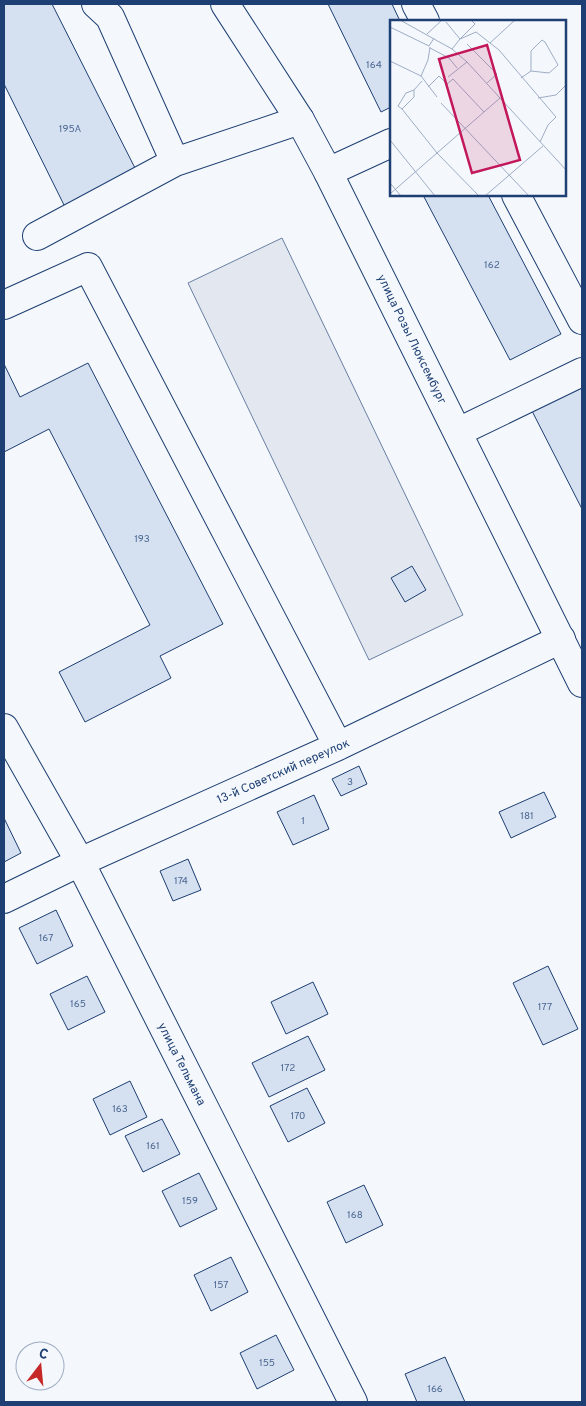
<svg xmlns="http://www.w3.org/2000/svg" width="586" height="1406" viewBox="0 0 586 1406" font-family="Overpass,sans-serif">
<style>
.parking{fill:#e3e8f0;stroke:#687fa3}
.building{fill:#d5e0f0;stroke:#1d3f73}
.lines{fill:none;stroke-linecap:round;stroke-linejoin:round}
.minor-casing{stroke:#1d3f73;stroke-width:30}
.major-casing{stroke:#1d3f73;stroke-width:30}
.minor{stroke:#f4f7fb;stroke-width:28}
.major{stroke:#f4f7fb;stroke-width:28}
.labels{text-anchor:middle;stroke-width:4;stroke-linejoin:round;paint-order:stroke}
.number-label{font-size:10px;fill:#4b6792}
.street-label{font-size:12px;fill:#1d3f73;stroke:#f4f7fb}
.inset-road{fill:none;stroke:#9eadc5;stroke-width:1}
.view{fill:#c2185b;fill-opacity:0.15;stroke:#c2185b;stroke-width:2.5}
.inset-edge{fill:none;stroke:#1d3f73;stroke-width:2.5}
</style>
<rect width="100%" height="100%" fill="#f4f7fb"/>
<path class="parking" d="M282,238L463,615L369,660L188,283Z"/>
<path class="building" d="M4,4H52L137,172L65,207L4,84Z
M328,4H392L400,21H391V107L381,112Z
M423,195H488L561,334L510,360Z
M88,363L223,624L160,656L171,678L85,722L59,672L150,625L49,429L4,452V364L20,397Z
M582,385V509L532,411Z
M412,566L426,590L405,602L391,578Z
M359,766L367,784L341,796L332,779Z
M544,792L556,817L511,838L499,812Z
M314,795L329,829L293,845L277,812Z
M4,818L21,853L4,862Z
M188,859L201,890L173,901L160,871Z
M56,910L73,946L37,964L19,928Z
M548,966L578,1029L543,1045L513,983Z
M87,976L105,1012L68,1030L50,994Z
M313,982L328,1014L286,1034L271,1002Z
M308,1036L325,1070L269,1097L252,1063Z
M130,1081L147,1117L110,1135L93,1099Z
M307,1088L325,1123L288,1142L270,1106Z
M162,1119L180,1154L143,1172L125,1136Z
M199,1173L217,1209L180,1227L162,1191Z
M364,1185L383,1225L346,1243L327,1202Z
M231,1257L248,1292L211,1311L194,1275Z
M276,1335L294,1370L257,1389L240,1353Z
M445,1357L465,1402H417L405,1374Z"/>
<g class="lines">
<g class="minor-casing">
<path id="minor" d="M96,4L110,17L175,162
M416,4L425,21
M328,172L391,143
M516,195L582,320
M37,236L175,162L300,120
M4,305L88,267L338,746
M458,432L582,372
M4,728L80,862L353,1402
M4,899L80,862L338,746L561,639"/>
</g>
<g class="major-casing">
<path id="major" d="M225,4L300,120L328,172L582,683"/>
</g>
<use href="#minor" class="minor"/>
<use href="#major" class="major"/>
</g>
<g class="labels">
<g class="number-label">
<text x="374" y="68">164</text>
<text x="70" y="132">195А</text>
<text x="492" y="268">162</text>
<text x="142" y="542">193</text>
<text x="350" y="785">3</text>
<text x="527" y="819">181</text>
<text x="303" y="824">1</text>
<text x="181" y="884">174</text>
<text x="46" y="941">167</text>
<text x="78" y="1007">165</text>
<text x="545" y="1010">177</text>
<text x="288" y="1071">172</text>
<text x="120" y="1112">163</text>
<text x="298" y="1119">170</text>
<text x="153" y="1149">161</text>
<text x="190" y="1204">159</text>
<text x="355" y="1218">168</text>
<text x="221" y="1288">157</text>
<text x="267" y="1366">155</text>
<text x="435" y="1392">166</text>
</g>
<g class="street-label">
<text transform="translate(412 339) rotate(64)" y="4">улица Розы Люксембург</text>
<text transform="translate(283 771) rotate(-24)" y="4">13-й Советский переулок</text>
<text transform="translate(182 1064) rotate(63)" y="4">улица Тельмана</text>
</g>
</g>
<g transform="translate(390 20)">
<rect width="176" height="176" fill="#f4f7fb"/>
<path class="inset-road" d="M10,0L62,29L77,42L177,151M56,2L70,19L85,4L81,0M0,7L39,26L44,18M37,14L52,0M100,23L125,0M77,24L107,54L97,63M40,28L59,38L67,48M62,29L70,19L86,12L109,30L166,97L158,105L150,122M0,41L31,56L47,77M31,56L38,40L40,27M58,57L77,42M131,58L141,51L159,53L168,45L155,22L152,20L141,31V51M38,67L49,56L57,64L63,59L94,92M24,70V77L12,89L8,86L16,73L24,70L32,61M148,78L166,75L177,64M51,83L139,176M12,89L47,133L89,176M0,120L45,176M0,163L11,176M0,174L110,78M95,176L153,126"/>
<path class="view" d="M97,25L130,140L82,153L49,39Z"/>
<rect width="176" height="176" class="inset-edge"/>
</g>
<rect width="586" height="1406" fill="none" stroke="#1d3f73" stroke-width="10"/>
<g transform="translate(40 1366) rotate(16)"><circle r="24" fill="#f4f7fb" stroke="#9eadc5"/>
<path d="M0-4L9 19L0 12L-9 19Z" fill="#c62828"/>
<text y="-8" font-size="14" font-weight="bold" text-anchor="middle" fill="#1d3f73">С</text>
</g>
</svg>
